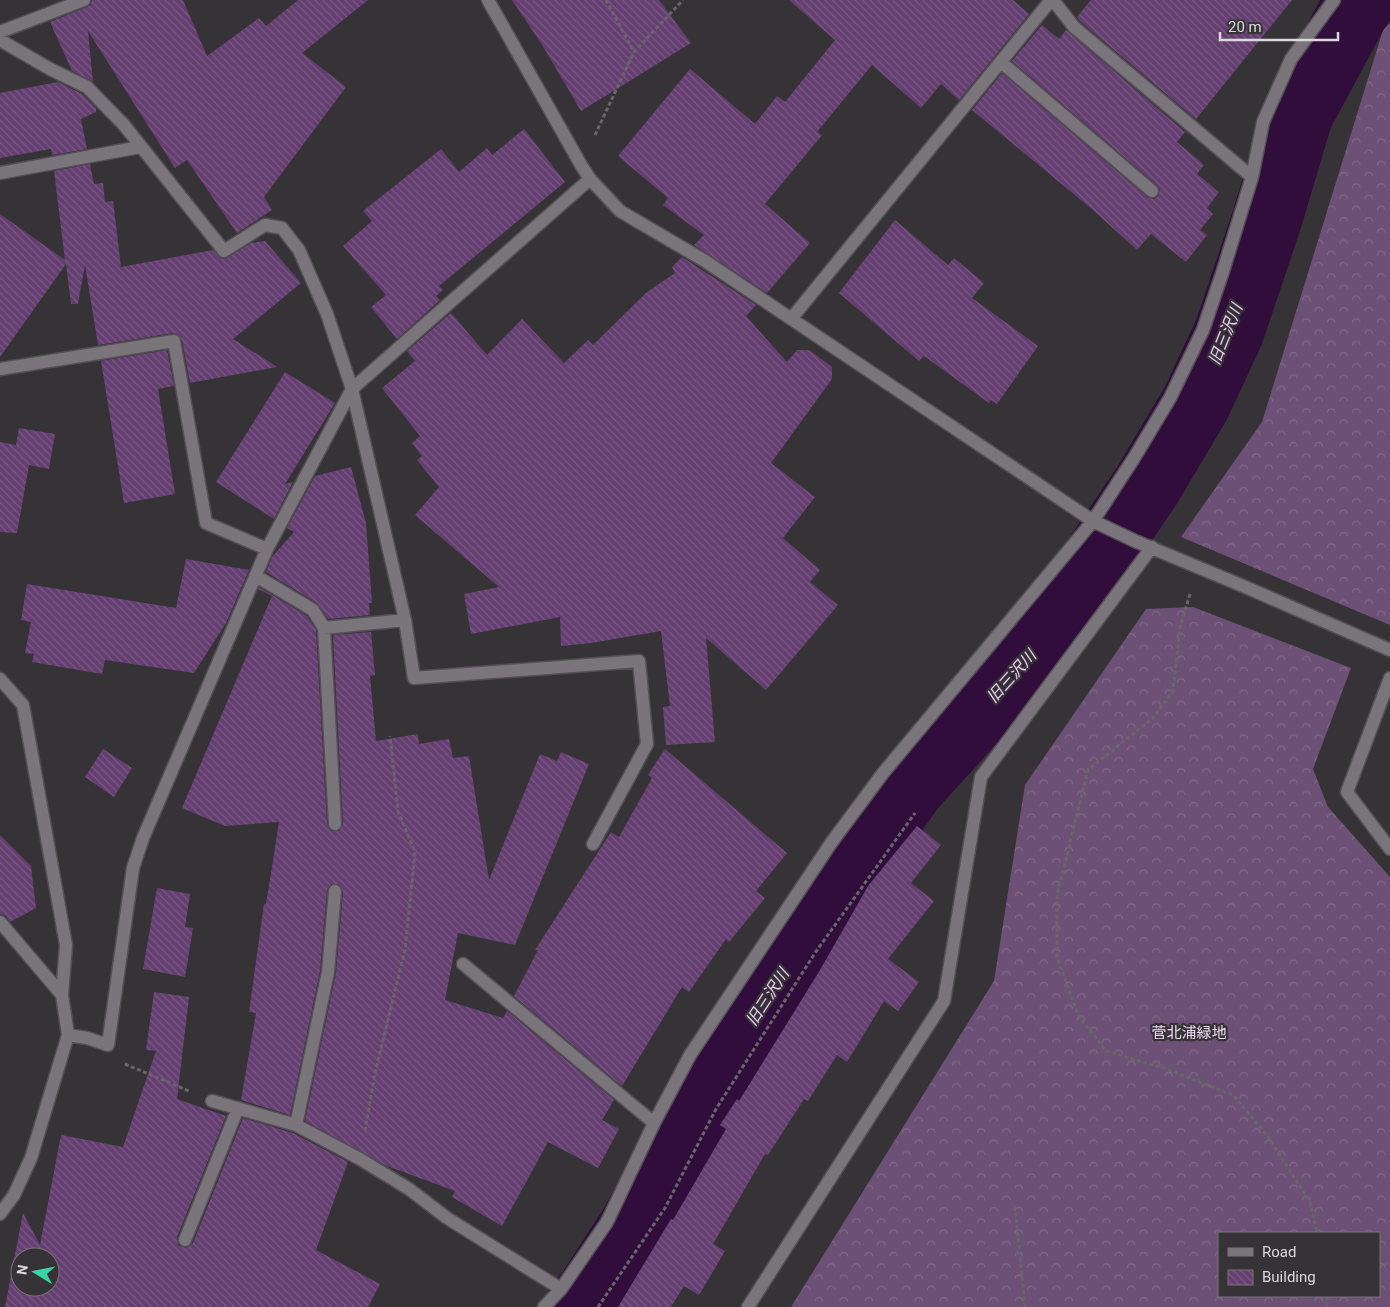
<svg xmlns="http://www.w3.org/2000/svg" width="1390" height="1307" viewBox="0 0 1390 1307" font-family="Roboto,'Noto Sans JP',sans-serif">
<style>
.forest{fill:url(#forest-crowns);fill-rule:evenodd}
.lines{fill:none;stroke-linecap:round;stroke-linejoin:round}
.river{stroke:#310d3c;stroke-width:70}
.building{fill:url(#building-back-hatch);fill-rule:evenodd}
.minor-casing{stroke:#535054;stroke-width:15}
.path{stroke:#686669;stroke-width:3;stroke-dasharray:4 2.5;stroke-linecap:butt}
.minor{stroke:#79757a;stroke-width:12}
.labels{text-anchor:middle;stroke-width:4.5;stroke-linejoin:round;paint-order:stroke}
.park-label{font-size:15px;fill:#f1daf8;stroke:#363337}
.water-label{font-size:16px;font-style:italic;fill:#f2cffd;stroke:#363337}
</style>
<defs>
<pattern id="forest-crowns" width="20" height="18" patternUnits="userSpaceOnUse" patternTransform="scale(1.25)"><rect width="20" height="18" fill="#6c5075"/><path d="M2 6a3 3 0 1 1 6 0M12 15a3 3 0 1 1 6 0" fill="none" stroke="#806988"/></pattern>
<pattern id="building-back-hatch" width="6" height="6" patternUnits="userSpaceOnUse" patternTransform="scale(1.25)"><rect width="6" height="6" fill="#643e70"/><path d="M-1 5l2 2M0 0l6 6M5-1l2 2" fill="none" stroke="#7a5984"/></pattern>
</defs>
<rect width="100%" height="100%" fill="#363337"/>
<path class="forest" d="M1390,23V625L1181,537L1262,422L1383,30Z
M1193,607L1351,668L1313,769L1328,807L1390,877V1307H791L994,981L1025,785L1146,609ZM1219,1233H1379V1296H1219Z"/>
<g class="lines">
<path class="river" d="M579,1307L590,1294L634,1226L715,1077L829,902L910,787L1038,646L1146,487L1196,403L1229,332L1268,216L1298,115L1354,11L1362,0"/>
</g>
<path class="building" d="M92,0H183L207,56L259,18L266,26L298,0H368L302,53L346,87L264,197L272,210L237,233L187,160L175,168L88,31L93,82L72,71L50,22L87,7L91,5Z
M512,0H659L691,43L581,111L541,43Z
M789,0H1013L1029,14L959,100L941,84L921,108L872,65L817,132L822,135L765,204L810,243L767,293L694,245L704,235L663,205L668,198L618,156L690,69L755,124L777,96L785,102L835,40Z
M1091,0H1292L1196,119L1080,21L1077,17Z
M1042,25L1059,39L1066,30L1185,132L1177,142L1204,165L1197,174L1219,192L1207,208L1213,214L1200,230L1207,235L1186,262L1151,234L1137,250L1093,210L972,110L1002,73L1147,197L1154,199L1158,196L1160,189L1157,185L1012,61Z
M58,82L82,94L96,108V112L81,119L87,149L52,155L51,149L0,158V93Z
M524,129L565,182L439,286L443,290L436,296L440,300L397,339L371,307L386,295L343,246L372,221L363,211L441,149L459,172L487,148L492,155Z
M90,164L94,184L103,183L105,202L113,201L121,267L213,250L220,258L225,259L251,243L265,241L301,283L233,339L277,367L190,383L182,340L177,334L173,333L98,345L85,265L78,304H71L66,264L0,357V214L65,260L54,171Z
M895,220L948,265L954,258L984,283L972,298L1038,346L997,404L991,400L989,403L924,356L919,361L839,293Z
M682,257L756,305L746,316L787,362L797,350H809L832,367V379L771,463L815,497L783,538L820,570L810,582L838,605L766,690L706,638L715,742L666,745L663,707L670,706L661,631L591,643L561,646L560,617L471,634L464,594L499,587L415,515L439,487L417,460L422,456L412,443L420,436L382,388L415,361L407,351L451,313L487,355L522,319L564,363L588,340L593,345L647,292L675,273L672,267Z
M167,350L174,386L158,389L175,494L124,503L101,361Z
M285,372L335,403L285,484L293,482L274,519L216,482Z
M19,428L55,434L49,469L29,465L17,533L0,532V442L16,445Z
M351,467L366,523L372,603H369L370,615L328,619L317,603L266,572L272,557L294,532L287,528L315,476Z
M186,559L249,570L226,623L194,673L105,660L102,674L32,662L34,654L25,653L31,622L21,620L27,584L176,608Z
M259,587L307,616L316,630L327,824L331,831H339L343,824L333,635L371,632L375,675L370,676L376,741L418,734L419,744L449,739L453,758L469,756L489,880L540,754L557,761L561,752L589,764L515,945L458,933L445,1000L503,1018L507,1011L614,1100L602,1120L619,1129L598,1168L548,1142L502,1226L452,1197L455,1191L387,1166L305,1121L336,973L343,892L339,884H331L327,890L320,971L290,1115L241,1100L256,1013L249,1012L264,904H266L273,861L279,822L225,826L182,808L272,596L258,589Z
M103,749L132,768L114,797L85,777Z
M665,749L787,853L756,891L765,898L729,942L726,939L689,992L682,987L622,1086L514,996L538,950H535L611,832L619,837L652,778L648,775Z
M917,826L941,845L911,883L934,901L888,959L919,982L898,1011L884,1001L847,1062L837,1055L808,1101L804,1099L768,1155L765,1154L713,1244L725,1251L699,1295L684,1286L671,1307H618L671,1219L673,1220L726,1129L720,1125L737,1099L739,1101L820,970L868,886Z
M0,835L31,866L36,908L10,922L6,916L0,914Z
M157,888L190,894L185,927L193,928L185,977L143,969Z
M154,992L189,997L177,1099L226,1116L177,1237L178,1245L186,1248L193,1243L243,1118L293,1133L348,1162L316,1250L380,1284L368,1307H5L23,1213L40,1245L61,1135L123,1147L156,1051L146,1050ZM20,1257H50V1287H20Z"/>
<g class="lines">
<g class="minor-casing">
<path id="minor" d="M488,0L581,165L590,179L620,211L705,261L1093,521L1135,541L1243,586L1390,650
M1053,0L1074,27L1252,177
M0,32L84,0
M0,40L50,69L87,87L124,125L224,251L265,225L282,228L299,250L327,314L352,389L405,620L414,678L639,661L647,744L593,844
M1001,62L1152,191
M0,173L140,147
M791,319L1051,0
M0,369L174,341L206,523L267,549
M256,576L313,610L324,628L405,620
M324,628L335,824
M1390,678L1347,792L1390,849
M0,679L23,705L66,945L62,995L68,1035L31,1158L14,1195L0,1214
M0,922L62,995
M463,964L654,1123
M68,1035L87,1038L108,1045L133,868L143,838L267,549L352,389L590,179
M212,1101L296,1125L360,1159L409,1189L447,1218L561,1289
M296,1125L328,972L335,891
M185,1240L238,1108
M544,1307L561,1289L607,1222L654,1123L690,1055L831,843L883,773L1093,521L1134,458L1170,398L1203,330L1223,271L1252,177L1263,122L1291,59L1334,0
M748,1307L944,1001L981,777L1152,547"/>
</g>
<path class="path" d="M606,0L634,52
M595,135L634,52L683,0
M1190,594L1180,628L1173,691L1153,718L1088,770L1057,895V957L1078,1015L1106,1051L1164,1068L1233,1095L1269,1138L1310,1202L1317,1233
M125,1064L189,1091
M365,1131L375,1073L405,950L415,852L398,811L390,736
M1015,1206L1025,1307
M1379,1267L1390,1262
M1327,1296V1307
M598,1307L665,1208L716,1109L815,953L915,813"/>
<use href="#minor" class="minor"/>
</g>
<g class="labels">
<g class="park-label">
<text x="1189" y="1038">菅北浦緑地</text>
</g>
<g class="water-label">
<text transform="translate(1225 334) rotate(-68)" y="6">旧三沢川</text>
<text transform="translate(1011 676) rotate(-48)" y="6">旧三沢川</text>
<text transform="translate(767 997) rotate(-57)" y="6">旧三沢川</text>
</g>
</g>
<rect x="1218" y="1232" width="162" height="65" fill="#363337" stroke="#787579"/>
<rect x="1228" y="1248" width="25" height="8" fill="#79757a" stroke="#787579"/>
<text x="1262" y="1257" font-size="15" fill="#dbd9dc">Road</text>
<rect x="1228" y="1270" width="25" height="15" fill="url(#building-back-hatch)" stroke="#787579"/>
<text x="1262" y="1282" font-size="15" fill="#dbd9dc">Building</text>
<g transform="translate(35 1272) rotate(280)"><circle r="24" fill="#363337" stroke="#787579"/>
<path d="M0-4L9 19L0 12L-9 19Z" fill="#38d4a6"/>
<text y="-8" font-size="14" font-weight="bold" text-anchor="middle" fill="#dbd9dc">N</text>
</g>
<path d="M1220 32v8h118v-8" fill="none" stroke="#dbd9dc" stroke-width="2.5"/>
<text x="1228" y="32" font-size="15" fill="#dbd9dc" stroke="#363337" stroke-width="4" paint-order="stroke">20 m</text>
</svg>
